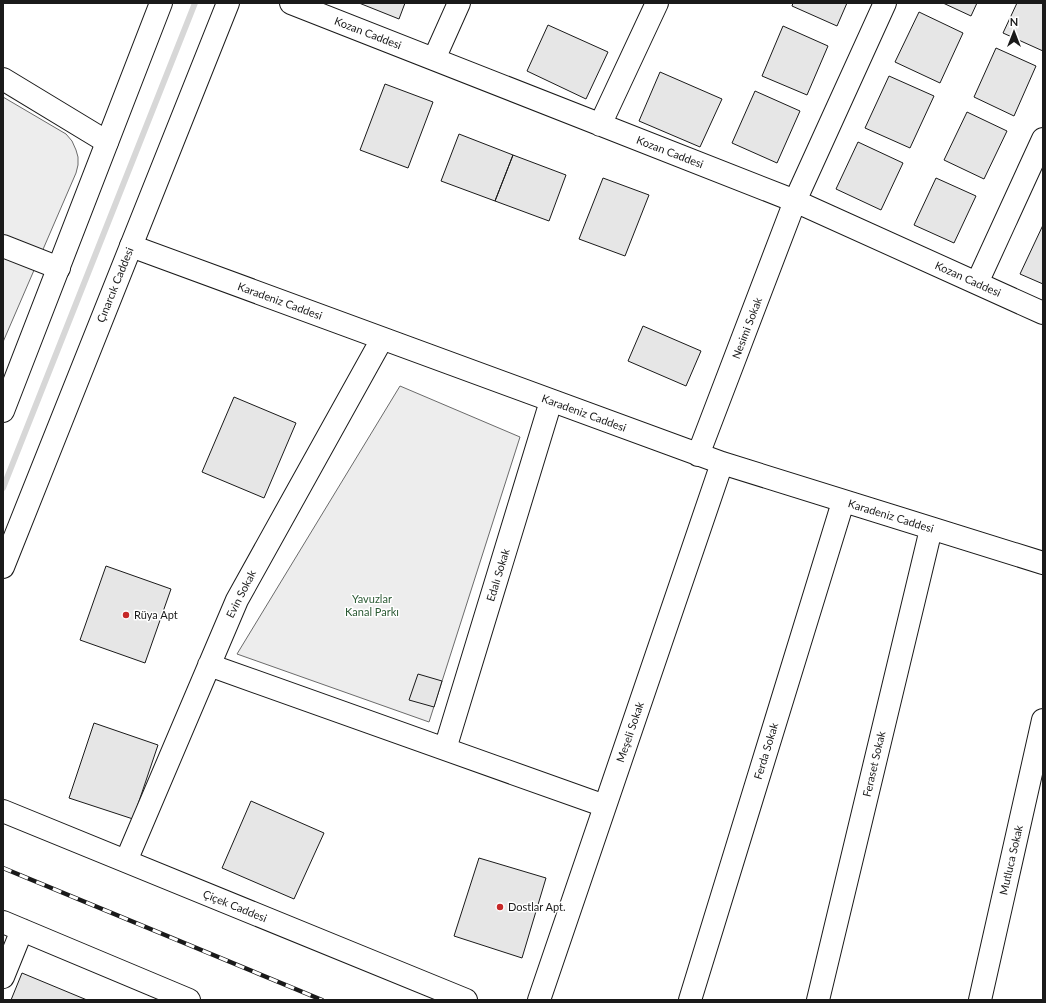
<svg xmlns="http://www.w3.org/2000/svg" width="1046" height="1003" viewBox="0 0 1046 1003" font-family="Lato,sans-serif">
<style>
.built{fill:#ededed;stroke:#6a6a6a}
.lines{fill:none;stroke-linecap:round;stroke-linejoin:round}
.stream{stroke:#d7d7d7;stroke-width:6}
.building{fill:#e6e6e6;stroke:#1a1a1a}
.minor-casing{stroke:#1a1a1a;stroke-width:24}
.major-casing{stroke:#1a1a1a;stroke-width:24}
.minor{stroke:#fff;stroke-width:22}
.major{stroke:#fff;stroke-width:22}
.rail-casing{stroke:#1a1a1a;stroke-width:4.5}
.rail{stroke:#fff;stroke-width:3;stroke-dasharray:9;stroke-linecap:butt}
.poi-dot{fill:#c62828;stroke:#fff;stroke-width:1.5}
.labels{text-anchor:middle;stroke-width:3;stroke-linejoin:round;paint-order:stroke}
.street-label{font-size:11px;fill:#1a1a1a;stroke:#fff}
.park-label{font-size:11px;fill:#2b5a34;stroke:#fff}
.poi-label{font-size:11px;fill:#1a1a1a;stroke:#fff;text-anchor:start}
</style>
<rect width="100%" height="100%" fill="#fff"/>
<path class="built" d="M3,97L66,134L72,141L76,150L78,157V165L76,173L3,342Z
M400,386L520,437L429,722L237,654Z"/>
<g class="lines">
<path class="stream" d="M3,488L195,3"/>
</g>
<path class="building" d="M359,3H405L399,19Z
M793,3H847L837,26L792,6Z
M943,3H977L971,16Z
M1017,3H1043V51L1003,33Z
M919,12L963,33L940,83L895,62Z
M548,25L608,52L586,99L527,71Z
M783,26L828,46L807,95L762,76Z
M996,48L1036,66L1014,116L974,97Z
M660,72L722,99L700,147L639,121Z
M889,76L934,96L910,148L865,128Z
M385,84L433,102L408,168L360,150Z
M755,91L800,111L777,163L732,143Z
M967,112L1007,131L984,179L944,160Z
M459,134L513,155L495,201L441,181Z
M858,142L903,163L881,210L836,189Z
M513,155L566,175L549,221L495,201Z
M603,178L649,195L625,256L579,239Z
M936,178L976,196L954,243L914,225Z
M1043,225V284L1020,274Z
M643,326L701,351L686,386L628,361Z
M234,397L296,423L264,498L202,472Z
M106,566L171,589L145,663L80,640Z
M418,674L442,681L434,707L409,700Z
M94,723L158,745L133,819L69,798Z
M251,801L324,833L294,899L222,868Z
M479,858L546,878L522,958L454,936Z
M22,973L87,1000H11Z"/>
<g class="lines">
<g class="minor-casing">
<path id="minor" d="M291,3L795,201L1043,313
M434,59L459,3
M3,79L107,142
M600,125L657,3
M3,246L59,268
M131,246L722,463L1043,563
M977,283L1043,139
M698,455L795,201L885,3
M209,665L605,806
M445,749L551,401
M3,811L466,1000
M126,861L237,600L382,339
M3,922L189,1000
M3,977L22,930
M539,1000L722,463
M690,1000L843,502
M818,1000L931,529
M980,1000L1043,720"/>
</g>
<g class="major-casing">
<path id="major" d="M3,411L161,3
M3,567L228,3"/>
</g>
<use href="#minor" class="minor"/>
<use href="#major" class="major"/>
<g class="rail-casing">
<path id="rail" d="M3,868L322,1000"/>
</g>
<use href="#rail" class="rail"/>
</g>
<g class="poi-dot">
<circle cx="126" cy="615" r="4"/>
<circle cx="500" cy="907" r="4"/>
</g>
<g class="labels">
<g class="street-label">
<text transform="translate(368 33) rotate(21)" y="4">Kozan Caddesi</text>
<text transform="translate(670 152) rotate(21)" y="4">Kozan Caddesi</text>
<text transform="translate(968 279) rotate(24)" y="4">Kozan Caddesi</text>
<text transform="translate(115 285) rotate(-68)" y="4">Çınarcık Caddesi</text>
<text transform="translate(280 301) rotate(20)" y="4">Karadeniz Caddesi</text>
<text transform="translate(747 328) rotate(-69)" y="4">Nesimi Sokak</text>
<text transform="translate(584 413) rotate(20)" y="4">Karadeniz Caddesi</text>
<text transform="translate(891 516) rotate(17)" y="4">Karadeniz Caddesi</text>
<text transform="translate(498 575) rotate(-73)" y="4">Edalı Sokak</text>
<text transform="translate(241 594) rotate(-63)" y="4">Evin Sokak</text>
<text transform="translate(630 732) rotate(-71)" y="4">Meşeli Sokak</text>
<text transform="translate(766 751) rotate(-73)" y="4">Ferda Sokak</text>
<text transform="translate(874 764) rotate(-77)" y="4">Feraset Sokak</text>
<text transform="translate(1011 860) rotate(-77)" y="4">Mutluca Sokak</text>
<text transform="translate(235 906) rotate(22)" y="4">Çiçek Caddesi</text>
</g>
<g class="park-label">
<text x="372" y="603">Yavuzlar<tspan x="372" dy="13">Kanal Parkı</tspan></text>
</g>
<g class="poi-label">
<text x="134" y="619">Rüya Apt</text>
<text x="508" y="911">Dostlar Apt.</text>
</g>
</g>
<rect width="1046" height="1003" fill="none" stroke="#1a1a1a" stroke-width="8"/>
<g transform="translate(1014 32)" stroke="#ffffff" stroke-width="3" paint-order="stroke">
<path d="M0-3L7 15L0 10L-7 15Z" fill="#1a1a1a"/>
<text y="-6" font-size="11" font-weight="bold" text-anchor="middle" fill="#1a1a1a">N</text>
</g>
</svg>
